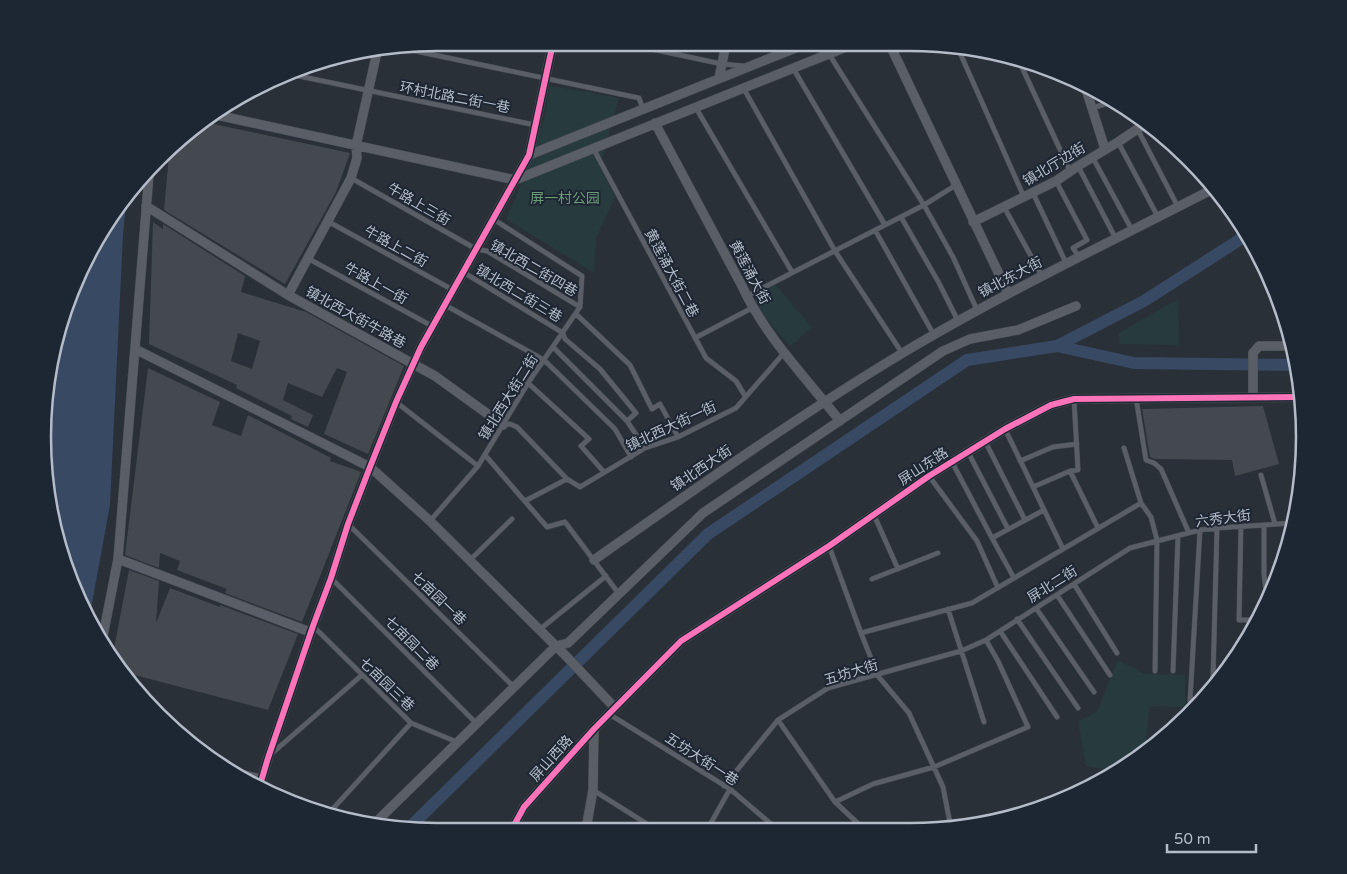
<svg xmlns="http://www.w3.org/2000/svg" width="1347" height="874" viewBox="0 0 1347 874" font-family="'Varela Round','Noto Sans SC',sans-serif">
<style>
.green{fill:#273a3e}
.water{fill:#384963}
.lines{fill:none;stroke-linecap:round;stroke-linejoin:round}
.canal{stroke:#384963;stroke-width:12}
.building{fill:#444950;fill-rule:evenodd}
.lane-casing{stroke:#484c53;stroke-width:5.5}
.street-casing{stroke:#484c53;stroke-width:10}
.lane{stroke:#5a5e66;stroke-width:4.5}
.street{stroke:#5a5e66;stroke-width:9}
.cycleway-casing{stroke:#1d2633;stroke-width:9}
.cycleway{stroke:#fb73b8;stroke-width:6}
.labels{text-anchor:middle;stroke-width:4;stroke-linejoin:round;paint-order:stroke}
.street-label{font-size:14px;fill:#b4bcc9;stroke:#1d2633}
.park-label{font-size:14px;fill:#6b9a76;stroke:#1d2633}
.rim{fill:none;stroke:#b4bcc9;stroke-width:2.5}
</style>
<rect width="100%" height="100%" fill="#2a3038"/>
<path class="green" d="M550,86L585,92L590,91L592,93L619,98L600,166L615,197L596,238L594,273L506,219L517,195L544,120Z
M774,283L812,327L790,346L752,302Z
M1178,299L1179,345L1119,344V333Z
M1118,660L1145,674L1185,675V707L1150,706L1145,746L1147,752L1116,771L1086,766L1078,721L1097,712Z"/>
<path class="water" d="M127,194L123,234L110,505L90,614L56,539L43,411L64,310Z"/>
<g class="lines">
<path class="canal" d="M1057,346L1144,301L1247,235
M409,828L708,534L967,360L1057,346L1134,363L1296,365"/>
</g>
<path class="building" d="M204,122L350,153L336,192L285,284L164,210L169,155Z
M153,222L163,229V224L245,276L241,292L306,312L404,366L368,454L324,434L347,372L337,368L322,397L288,383L283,400L313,415L308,427L291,419L292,416L236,388L237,385L149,344ZM238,333L260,341L252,369L231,361Z
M148,368L220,402L212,425L241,436L248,415L331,458L330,461L361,472L302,622L225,593L227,589L177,570L180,561L160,553L159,568L125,555Z
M1263,406L1279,464L1235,476L1232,460L1155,459L1150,457L1142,409Z
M129,570L159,581L156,623L170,588L220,607V605L298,634L268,710L123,672L112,659Z"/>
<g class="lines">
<g class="lane-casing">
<path id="lane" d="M628,44L722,64L744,66
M957,46L1024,197
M401,48L639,98L643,109
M829,54L924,205L953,257L977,310
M1020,63L1070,171
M793,68L885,225
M289,74L535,125
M744,89L835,251L902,353
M696,108L792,272
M1092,108L1112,102
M1138,130L1178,207
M1118,142L1158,217
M593,148L706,358L736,381L745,396
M1093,158L1132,230
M1078,166L1116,239
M351,178L476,249L487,251L580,307
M1056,181L1087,240L1073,248L1079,257
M1033,193L1066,263
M1004,207L1042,276
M901,217L939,283L958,321
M329,222L453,290
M875,230L934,335
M309,259L432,326
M463,272L563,333L565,339L600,369L636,413L627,421
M747,296L924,205L956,185
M445,305L544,360L615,429L631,457
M576,314L630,365L652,409L660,404L678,437
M695,338L752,308
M553,347L627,421L645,448
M528,383L589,439L581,446L604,472
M1136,398L1146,460L1154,463L1161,469L1189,533
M396,402L478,466
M503,425L510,424L517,427L567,479
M1005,429L1063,549
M985,441L1025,520
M1124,448L1141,503L1151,517L1157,540L1155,671
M968,452L1008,529
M485,455L547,527L565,522L619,594
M1020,461L1053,447L1077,444
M952,462L992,538L1014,578
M1070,471L1098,528
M1261,475L1275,524
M929,476L977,541L998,588
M1033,487L1070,471L1078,470L1074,399
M525,501L567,479L580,487L645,448L678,437L736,408L784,353
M874,515L898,569
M430,521L478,466L528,383L580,307L582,276L493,219
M348,524L514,687
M1264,525V574L1267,600
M1241,526L1239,620H1258
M1217,528L1213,678L1220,679
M992,538L1044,510
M829,546L861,633L878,676L909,713L943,787L951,828
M470,560L512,519
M331,578L477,724
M872,579L938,553
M1074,584L1117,653
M1057,595L1110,675
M1036,608L1094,692
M948,609L984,722
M1017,619L1078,708
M314,627L411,723L457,742
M539,630L606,576
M1000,631L1057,717
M861,633L972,603L1141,503
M1173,671L1178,536
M1190,701L1200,530
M609,714L730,789L778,830
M778,720L835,802L865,830
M270,755L362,675
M236,771L262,777
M724,786L778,720L828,688L961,651L986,640L1130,548L1200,530L1217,528L1293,523
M593,790L655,829
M278,796L331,813
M835,802L873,784L934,767L1028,727L998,661L986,640
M329,813L411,723
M707,830L730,789
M939,830L950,822"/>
</g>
<g class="street-casing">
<path id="street" d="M890,45L1008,293
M719,78L726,44
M1084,83L1105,149
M212,114L515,180L851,45
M655,123L742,286C765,336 806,378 840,421
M529,155L803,45
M146,206L288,295L435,376L503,425
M973,222L1056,181L1078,166L1118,142L1145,124
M288,295L351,178L357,158L356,146L377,52
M135,349L370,467L430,521L566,656L615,708
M1253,396V353L1259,346H1293
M118,559L310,632
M594,560C695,489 795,418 901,354C1003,293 1110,242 1215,188
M102,641L118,559L149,174
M260,785L268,758L313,626L331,578L348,524L370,467L396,402L421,347L529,155L553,43
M373,825L556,646L568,643L703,513L943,351L970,339L1018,330L1076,306
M512,829L524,807L594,729L681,641L829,546L929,476L1005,429L1051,405L1074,399L1301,397
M586,829L593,790L594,729"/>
</g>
<use href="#lane" class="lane"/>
<use href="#street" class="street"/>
<g class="cycleway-casing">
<path id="cycleway" d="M260,785L268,758L313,626L331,578L348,524L370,467L396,402L421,347L529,155L553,43
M512,829L524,807L594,729L681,641L829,546L929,476L1005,429L1051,405L1074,399L1301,397"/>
</g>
<use href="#cycleway" class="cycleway"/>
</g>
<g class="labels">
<g class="street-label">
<text transform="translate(455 97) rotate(11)" y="5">环村北路二街一巷</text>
<text transform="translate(1054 164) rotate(-31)" y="5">镇北厅边街</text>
<text transform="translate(419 204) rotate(30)" y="5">牛路上三街</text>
<text transform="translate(396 246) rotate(29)" y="5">牛路上二街</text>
<text transform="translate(534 268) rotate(30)" y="5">镇北西二街四巷</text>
<text transform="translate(750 272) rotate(62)" y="5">黄莲涌大街</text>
<text transform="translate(672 273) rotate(62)" y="5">黄莲涌大街二巷</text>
<text transform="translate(1010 277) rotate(-28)" y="5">镇北东大街</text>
<text transform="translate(376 283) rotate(29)" y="5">牛路上一街</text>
<text transform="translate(519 293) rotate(31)" y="5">镇北西二街三巷</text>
<text transform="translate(356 317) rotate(29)" y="5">镇北西大街牛路巷</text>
<text transform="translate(508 397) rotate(-58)" y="5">镇北西大街二街</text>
<text transform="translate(671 426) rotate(-25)" y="5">镇北西大街一街</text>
<text transform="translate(923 466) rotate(-33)" y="5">屏山东路</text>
<text transform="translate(701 468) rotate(-34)" y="5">镇北西大街</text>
<text transform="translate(1223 518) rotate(-7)" y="5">六秀大街</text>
<text transform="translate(1052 584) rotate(-32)" y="5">屏北二街</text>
<text transform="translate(439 598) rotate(44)" y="5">七亩园一巷</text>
<text transform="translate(412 643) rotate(45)" y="5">七亩园二巷</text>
<text transform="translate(851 672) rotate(-17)" y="5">五坊大街</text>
<text transform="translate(387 684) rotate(44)" y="5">七亩园三巷</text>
<text transform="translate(551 758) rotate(-48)" y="5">屏山西路</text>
<text transform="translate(702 759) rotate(33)" y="5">五坊大街一巷</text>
</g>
<g class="park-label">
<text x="565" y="203">屏一村公园</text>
</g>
</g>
<path d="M0 0H1347V874H0ZM437 51H910A386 386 0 0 1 1296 437V437A386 386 0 0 1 910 823H437A386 386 0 0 1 51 437V437A386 386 0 0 1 437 51Z" fill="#1d2633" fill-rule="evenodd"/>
<path class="rim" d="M437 51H910A386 386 0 0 1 1296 437V437A386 386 0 0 1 910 823H437A386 386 0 0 1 51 437V437A386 386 0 0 1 437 51Z"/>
<path d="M1167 844v8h89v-8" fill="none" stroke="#b4bcc9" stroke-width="2.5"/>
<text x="1174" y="844" font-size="15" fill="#b4bcc9" stroke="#1d2633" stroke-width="4" paint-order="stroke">50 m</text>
</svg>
